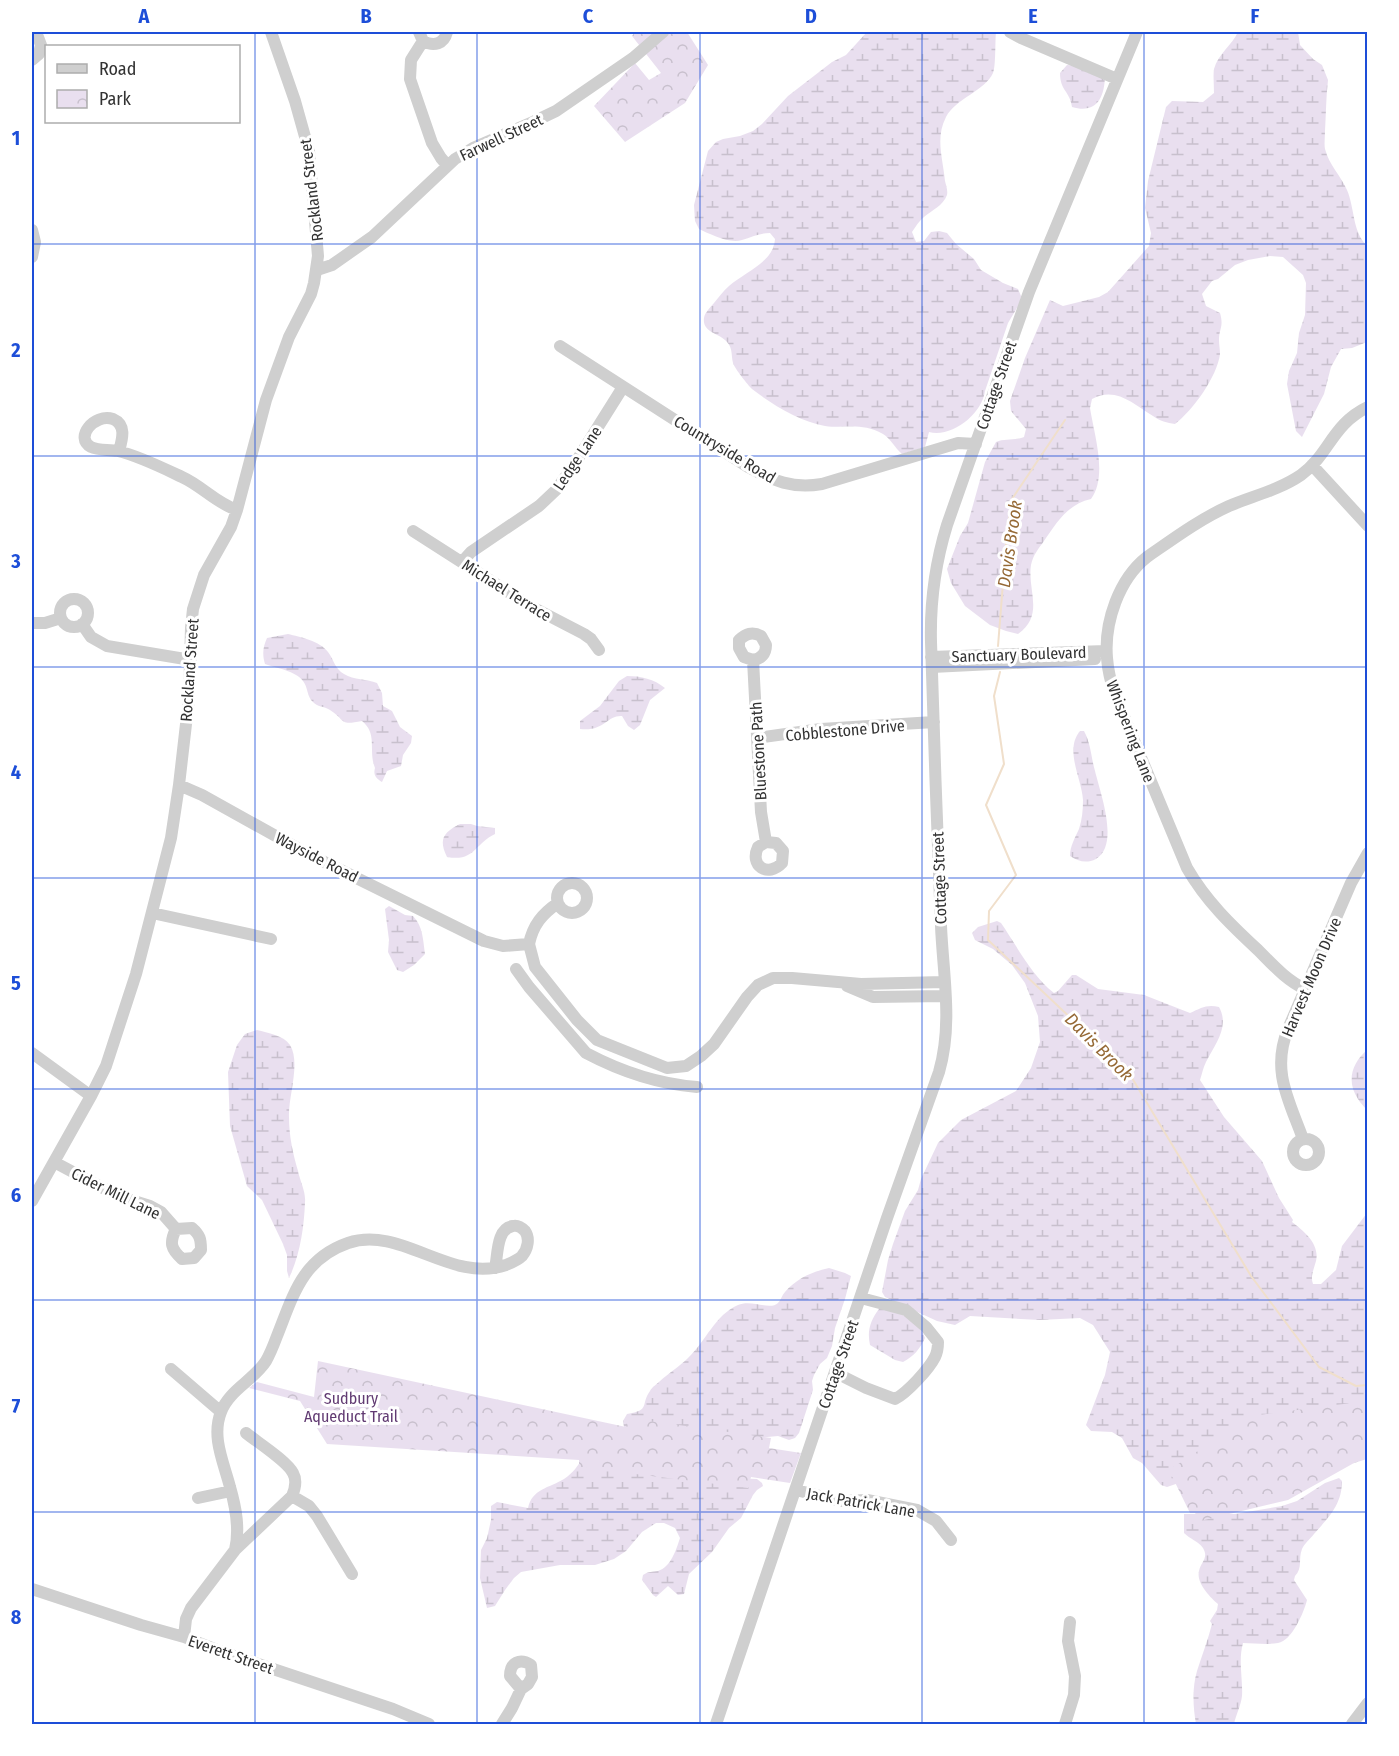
<svg xmlns="http://www.w3.org/2000/svg" width="1399" height="1756" viewBox="0 0 1399 1756" font-family="'Fira Sans Condensed',sans-serif">
<style>
.wetland{fill:url(#wetland-marsh)}
.park{fill:url(#park-crowns)}
.lines{fill:none;stroke-linecap:round;stroke-linejoin:round}
.stream{stroke:#f0dfcb;stroke-width:2}
.minor{stroke:#cfcfcf;stroke-width:12}
.grid{fill:none;stroke:#1d4ed8;stroke-width:1.5;stroke-opacity:0.55}
.labels{text-anchor:middle;stroke-width:6;stroke-linejoin:round;paint-order:stroke}
.street-label{font-size:16px;fill:#323232;stroke:#fff}
.park-label{font-size:16px;fill:#613a72;stroke:#fff}
.water-label{font-size:18px;font-style:italic;fill:#956935;stroke:#fff}
.neatline{fill:none;stroke:#1d4ed8;stroke-width:2}
.grid-label{font-size:20px;text-anchor:middle;font-weight:bold;fill:#1d4ed8}
</style>
<defs>
<pattern id="wetland-marsh" width="20" height="14" patternUnits="userSpaceOnUse" patternTransform="scale(1.5)"><rect width="20" height="14" fill="#e9dfef"/><path d="M1 5h8M5 5V1M11 12h8M15 12V8" fill="none" stroke="#c8c0cd"/></pattern>
<pattern id="park-crowns" width="20" height="18" patternUnits="userSpaceOnUse" patternTransform="scale(1.5)"><rect width="20" height="18" fill="#e9dfef"/><path d="M2 6a3 3 0 1 1 6 0M12 15a3 3 0 1 1 6 0" fill="none" stroke="#c8c0cd"/></pattern>
</defs>
<rect width="100%" height="100%" fill="#fff"/>
<path class="wetland" d="M867,32H996C995,41 996,66 993,73C985,91 956,98 946,117C935,138 943,159 945,181C946,185 948,191 947,195C943,206 932,210 924,217C919,221 916,226 912,232L916,242L924,241L931,232L939,231L947,233L956,244L974,259L981,270L1003,283L1018,289L1021,296L1020,303L1008,323L985,391C982,414 952,438 929,432L925,447L902,454C895,448 890,438 883,434C861,422 846,429 825,426C801,422 771,404 752,389C748,385 735,369 733,363C731,355 733,349 727,342C720,333 702,333 704,318C705,312 710,308 714,303C719,297 723,291 729,286C745,272 774,262 775,239L770,233C759,233 752,237 742,240C729,244 710,234 699,229L695,221L694,205L708,151L716,142L723,139L740,136L753,131L762,124L788,96L832,62L846,55Z
M1238,32H1298L1300,45L1313,59L1322,65L1328,80C1326,97 1326,114 1325,131C1325,137 1324,144 1325,149C1329,165 1341,176 1347,190C1355,209 1352,231 1367,246V342L1352,348L1341,349L1331,367L1324,394L1302,437L1296,431L1287,384L1289,371L1297,353L1299,333L1305,315L1306,283L1303,275L1283,257L1270,256L1248,260L1235,265L1218,279L1212,281L1202,294L1206,306L1220,313C1224,327 1219,328 1219,340C1219,345 1220,349 1220,354C1217,377 1193,410 1175,424C1167,423 1160,421 1153,416C1133,404 1116,386 1092,399L1090,408C1094,434 1108,476 1091,499C1068,504 1057,522 1044,541C1039,548 1033,555 1031,565C1027,590 1045,615 1018,634L1006,631L990,625L965,606L951,583L947,569L960,536L968,523L985,462L996,442C1005,438 1015,441 1024,437L1026,429L1011,411L1010,401L1025,358L1050,300L1063,306L1099,297L1108,292L1149,246L1151,233L1145,208L1148,181L1166,107L1172,101L1203,102L1214,93C1214,85 1213,76 1214,69C1218,54 1232,45 1238,32Z
M1067,65L1082,66L1105,77C1104,99 1096,114 1072,107C1070,91 1060,91 1060,73Z
M288,634C300,637 320,641 328,652C334,660 335,669 344,674C354,680 367,679 377,683L382,693L383,706L392,711L400,727L412,736L411,743L403,755L401,766L387,771L382,782C376,778 373,775 375,768C368,750 378,734 362,721C338,726 346,720 330,710C324,706 317,707 313,702C307,697 308,687 303,681C296,671 276,668 265,664C262,654 263,647 267,638Z
M627,676C641,676 654,679 665,688L650,700L640,725L634,730L628,726L622,716C607,715 604,732 580,729V721L600,706L619,681Z
M1080,731H1084C1091,744 1091,757 1095,771C1100,792 1120,845 1096,859C1086,864 1078,861 1070,856C1070,846 1075,838 1079,829C1082,820 1083,810 1083,800C1082,779 1064,750 1080,731Z
M460,824H471L477,826L495,828V834C474,844 475,862 447,857C438,839 444,832 460,824Z
M389,906L405,915L413,916C423,926 423,940 425,954L414,965L403,972L397,970L388,952L389,940L385,909Z
M997,921L1001,923C1017,946 1031,975 1054,993L1058,991L1072,975H1076L1098,989L1144,995L1190,1013C1201,1008 1207,1004 1219,1007C1230,1027 1215,1044 1206,1062C1203,1068 1202,1074 1200,1080L1224,1117L1262,1161L1279,1198L1293,1220L1292,1222C1304,1231 1320,1244 1316,1261C1314,1269 1310,1276 1313,1284H1321L1336,1270L1342,1246L1367,1213V1419L1167,1487L1161,1485L1142,1463L1133,1458L1122,1438L1112,1432L1091,1431L1086,1425L1105,1375L1110,1352L1093,1325L1080,1318L1040,1320L970,1316L955,1325L937,1321L885,1297L882,1292L888,1260L893,1244L905,1211L918,1190L921,1179L938,1143L961,1120L1016,1091L1031,1068L1040,1042L1038,1016L1025,983L1012,965L993,949L975,940L972,933L978,927Z
M257,1030C268,1033 283,1035 290,1045C301,1063 288,1097 289,1117C289,1136 293,1154 298,1171C300,1181 306,1192 305,1202C304,1228 300,1255 289,1278L287,1271V1255L283,1244L262,1200L247,1186L230,1126L228,1072L237,1045L245,1034Z
M1367,1050V1111C1365,1107 1360,1103 1358,1099C1346,1081 1352,1063 1367,1050Z
M829,1268L845,1273L851,1276L845,1299L835,1328L832,1346L827,1358L820,1364L814,1375L812,1381L813,1390L799,1433L795,1438L789,1440L778,1436L757,1438L624,1427L623,1421L627,1414C651,1410 640,1405 650,1391C652,1387 657,1384 660,1381C669,1373 680,1366 688,1358C706,1341 715,1315 738,1305C752,1299 770,1311 778,1303C781,1300 782,1295 785,1292C797,1278 812,1272 829,1268Z
M879,1309C895,1307 920,1322 925,1338C920,1349 914,1356 903,1362L895,1360L870,1345C867,1331 870,1321 879,1309Z
M583,1457L725,1478L757,1479L762,1483L763,1486L757,1490L753,1495L741,1518L729,1528L712,1552L689,1574L684,1594L678,1595L668,1586L656,1597L653,1595L642,1580L643,1575C649,1571 652,1572 658,1571C671,1567 676,1550 680,1538L675,1528L664,1523H656L642,1532L626,1551L614,1559L595,1565H560L521,1572L514,1578L505,1590L495,1606L487,1608L480,1578L481,1550L487,1538L491,1520V1506L497,1502L528,1508C532,1489 549,1488 564,1479C573,1473 578,1466 583,1457Z
M1339,1478L1342,1481C1342,1505 1328,1518 1314,1534C1310,1539 1304,1544 1302,1549C1298,1559 1303,1568 1295,1576L1294,1580L1307,1600C1304,1612 1292,1641 1278,1643C1267,1645 1254,1643 1243,1643C1238,1661 1243,1678 1242,1696C1241,1705 1236,1715 1234,1724H1196C1193,1707 1192,1688 1197,1671C1202,1655 1208,1640 1212,1624L1210,1621L1217,1610L1218,1604C1210,1597 1196,1583 1199,1571C1201,1562 1209,1558 1203,1548C1198,1541 1190,1539 1184,1533V1514H1235L1282,1506L1297,1501L1325,1483Z"/>
<path class="park" d="M635,32H687L708,65L685,103L625,142L594,106L635,63L649,80L661,73L632,36Z
M318,1361L626,1427L628,1418L771,1438L769,1448L801,1453L790,1483L751,1477L748,1488L579,1467V1460L327,1444L300,1401L249,1388L257,1382L314,1397Z
M1367,1401V1459L1354,1463L1288,1500L1200,1521L1195,1513H1190L1169,1470L1251,1416Z"/>
<g class="lines">
<path class="stream" d="M998,646L1007,532L1012,499L1065,420
M1000,672L994,696L1004,764L986,805L1016,875L989,911L988,940L1129,1073L1251,1276L1319,1367L1356,1386L1368,1385"/>
<path class="minor" d="M419,32L423,41C434,47 444,44 447,32
M1010,32L1021,38L1117,79
M32,33L38,37L41,45L39,54L32,60
M423,41L411,60L410,79L432,143L441,158L447,165
M32,230L35,242L32,257
M317,270L332,265L372,237L455,159L473,148L533,122L556,111L633,58L663,32
M560,346L748,467C774,481 792,489 822,484L958,443L976,444
M119,451C122,440 127,425 113,419C94,413 74,438 91,447C99,451 109,449 118,451C139,456 163,468 182,477C202,486 216,503 237,510
M1312,465L1368,526
M413,531L530,606L584,634L591,639L599,650
M462,562L471,552L539,506L556,490L574,465L623,387
M60 613a14 14 0 1 1 28 0a14 14 0 1 1-28 0Z
M32,623H45L61,618
M82,624L91,637L107,646L191,660
M931,657L1106,651
M753,660L744,657L739,648V640C746,634 752,631 761,636L766,645C766,654 761,659 753,660L761,812L766,842L758,847C749,866 768,878 782,863L783,851L776,843L766,842
M932,667L1095,659
M757,738L821,729L934,722
M179,785L202,795L308,854L484,941L503,946L529,944L535,967L577,1020L597,1040L667,1068L686,1066L701,1056L714,1044L747,997L758,985L773,978H792L861,984L944,982
M557 898a15 15 0 1 1 30 0a15 15 0 1 1-30 0Z
M152,913L271,939
M529,944C533,925 542,914 558,903
M516,969L529,987L586,1053C620,1071 659,1084 697,1087
M847,986L873,997L945,996
M1305,989C1286,980 1273,965 1258,950C1231,925 1206,901 1187,868L1115,695C1111,683 1108,671 1107,658C1104,622 1119,579 1147,557C1173,539 1200,519 1229,506C1253,496 1279,490 1301,475C1329,455 1332,424 1368,407
M32,1053L91,1096
M1293 1152a13 13 0 1 1 26 0a13 13 0 1 1-26 0Z
M1303,1139C1289,1100 1271,1071 1288,1029L1351,883L1368,853
M54,1162L118,1196L150,1206L161,1212L176,1229C169,1243 171,1249 182,1259L194,1258L201,1250C201,1239 200,1235 192,1228L176,1229
M32,1201L91,1096L106,1066L136,974L171,838L179,785L189,698L191,628L193,609L204,575L231,527L237,510L266,400L289,337L311,294L314,283L318,256L309,151L295,101L271,32
M171,1369L221,1412
M836,1373L866,1388L895,1399C907,1393 929,1369 935,1357C937,1353 938,1347 938,1342L926,1327L906,1310L861,1298
M246,1433C257,1442 287,1461 293,1473C297,1480 295,1489 292,1496
M796,1490L840,1501L867,1500L917,1510L936,1521L951,1540
M198,1498L231,1491
M235,1550L292,1496L309,1506L317,1516L352,1574
M32,1589L141,1625L184,1637L225,1653L393,1709L429,1724
M184,1637L186,1619L191,1608L235,1550C240,1529 236,1508 230,1487C224,1463 211,1437 221,1412C229,1390 254,1380 266,1361C270,1354 274,1344 277,1336C293,1296 302,1259 348,1243C401,1225 451,1284 506,1265C511,1263 518,1260 522,1256C528,1249 530,1238 525,1231C522,1228 517,1225 513,1226C496,1228 498,1256 495,1268
M502,1724L512,1708L521,1689L528,1684L532,1677L531,1665C520,1658 510,1662 510,1676L521,1689
M716,1724L887,1218L939,1072C953,1024 943,974 941,926C937,831 934,737 931,642C930,602 935,564 947,525L1029,292L1137,32
M1065,1724L1074,1695L1075,1676L1068,1641L1070,1622
M1352,1724L1368,1703"/>
</g>
<path class="grid" d="M255,32V1724M477,32V1724M700,32V1724M922,32V1724M1144,32V1724M32,244H1368M32,456H1368M32,667H1368M32,878H1368M32,1089H1368M32,1300H1368M32,1512H1368"/>
<g class="labels">
<g class="street-label">
<text transform="translate(501 137) rotate(-25)" y="6">Farwell Street</text>
<text transform="translate(311 190) rotate(-97)" y="6">Rockland Street</text>
<text transform="translate(996 385) rotate(-71)" y="6">Cottage Street</text>
<text transform="translate(725 449) rotate(31)" y="6">Countryside Road</text>
<text transform="translate(577 458) rotate(-56)" y="6">Ledge Lane</text>
<text transform="translate(507 590) rotate(32)" y="6">Michael Terrace</text>
<text transform="translate(1019 654) rotate(-2)" y="6">Sanctuary Boulevard</text>
<text transform="translate(189 670) rotate(-86)" y="6">Rockland Street</text>
<text transform="translate(845 730) rotate(-5)" y="6">Cobblestone Drive</text>
<text transform="translate(1131 731) rotate(69)" y="6">Whispering Lane</text>
<text transform="translate(758 751) rotate(-93)" y="6">Bluestone Path</text>
<text transform="translate(317 857) rotate(27)" y="6">Wayside Road</text>
<text transform="translate(939 878) rotate(-92)" y="6">Cottage Street</text>
<text transform="translate(1311 977) rotate(-67)" y="6">Harvest Moon Drive</text>
<text transform="translate(116 1193) rotate(26)" y="6">Cider Mill Lane</text>
<text transform="translate(838 1364) rotate(-71)" y="6">Cottage Street</text>
<text transform="translate(861 1502) rotate(10)" y="6">Jack Patrick Lane</text>
<text transform="translate(231 1654) rotate(19)" y="6">Everett Street</text>
</g>
<g class="park-label">
<text x="351" y="1404">Sudbury<tspan x="351" dy="18">Aqueduct Trail</tspan></text>
</g>
<g class="water-label">
<text transform="translate(1010 544) rotate(-82)" y="6">Davis Brook</text>
<text transform="translate(1099 1047) rotate(45)" y="6">Davis Brook</text>
</g>
</g>
<rect width="1399" height="1756" fill="none" stroke="#ffffff" stroke-width="66"/>
<rect x="45" y="45" width="195" height="78" fill="#ffffff" stroke="#adadad" stroke-width="1.5"/>
<rect x="57" y="64" width="30" height="9" fill="#cfcfcf" stroke="#adadad" stroke-width="1.5"/>
<text x="99" y="75" font-size="18" fill="#323232">Road</text>
<rect x="57" y="90" width="30" height="18" fill="url(#park-crowns)" stroke="#adadad" stroke-width="1.5"/>
<text x="99" y="105" font-size="18" fill="#323232">Park</text>
<rect x="33" y="33" width="1333" height="1690" class="neatline"/>
<g class="grid-label">
<text x="144" y="23">A</text>
<text x="366" y="23">B</text>
<text x="588" y="23">C</text>
<text x="811" y="23">D</text>
<text x="1033" y="23">E</text>
<text x="1255" y="23">F</text>
<text x="16" y="145">1</text>
<text x="16" y="357">2</text>
<text x="16" y="568">3</text>
<text x="16" y="779">4</text>
<text x="16" y="990">5</text>
<text x="16" y="1202">6</text>
<text x="16" y="1413">7</text>
<text x="16" y="1624">8</text>
</g>
</svg>
